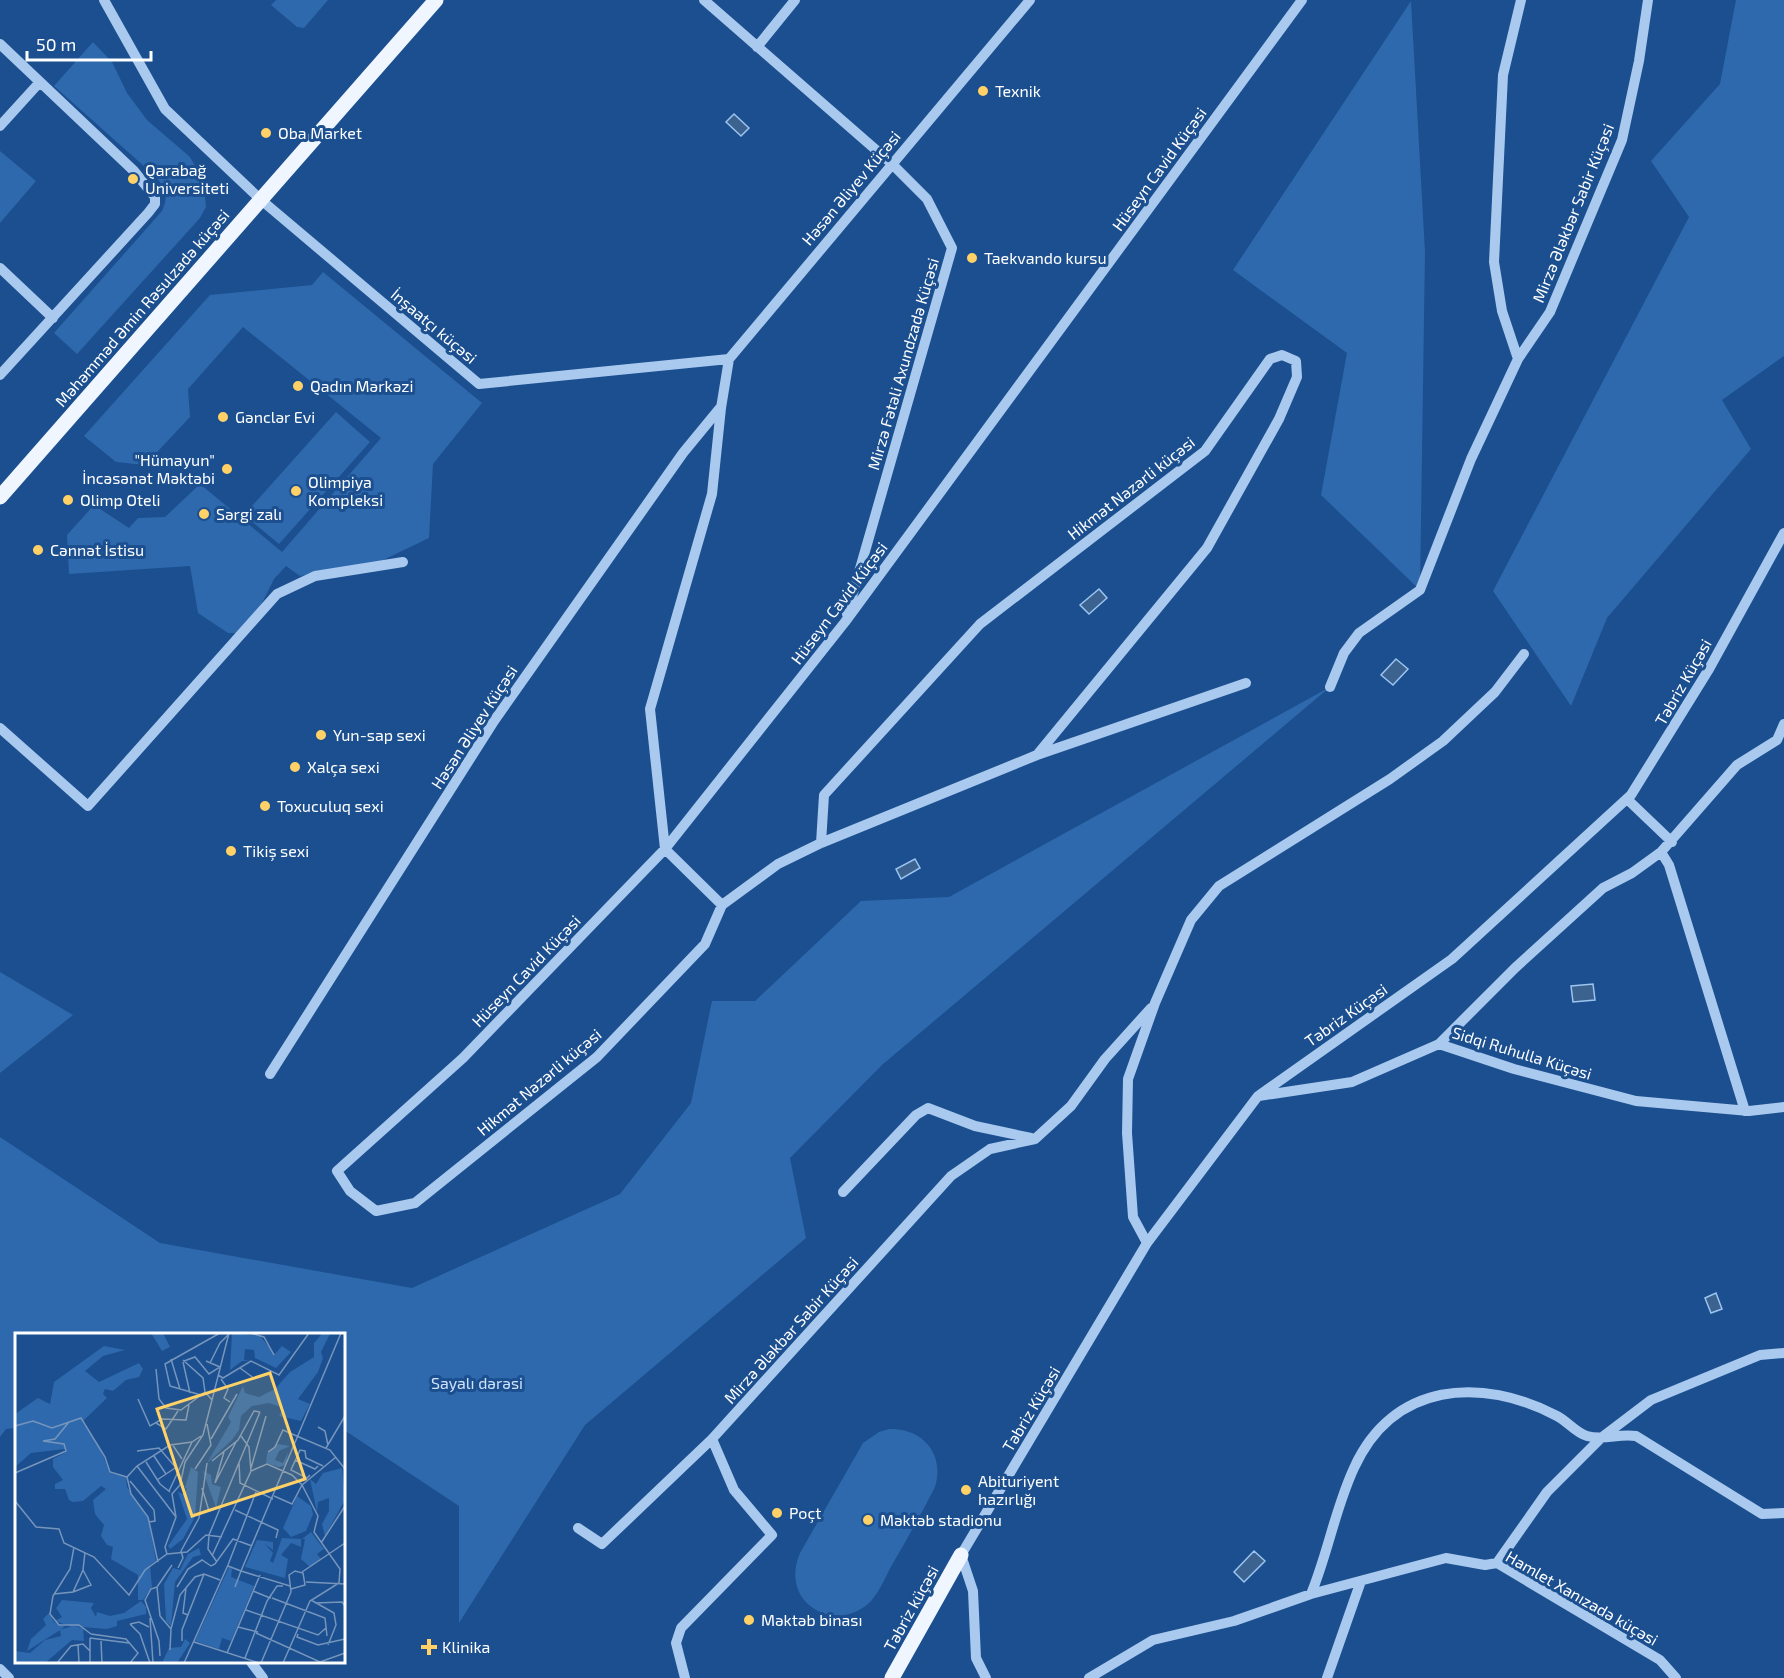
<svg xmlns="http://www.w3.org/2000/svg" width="1784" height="1678" viewBox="0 0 1784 1678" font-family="'Exo 2',sans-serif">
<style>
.green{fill:#2e69ad}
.water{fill:#3c6290;stroke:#9cc4f0;stroke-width:1.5}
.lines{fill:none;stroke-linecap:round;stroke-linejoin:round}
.minor{stroke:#a9c9ee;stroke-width:10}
.major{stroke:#f0f6ff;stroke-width:15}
.poi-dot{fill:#ffd166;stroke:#1b4f8f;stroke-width:2}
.labels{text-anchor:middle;stroke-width:6;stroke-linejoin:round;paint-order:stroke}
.poi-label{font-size:16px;fill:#fff;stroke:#1b4f8f;text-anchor:start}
.street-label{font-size:16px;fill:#fff;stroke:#1b4f8f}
.park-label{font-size:16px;fill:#cfe3fa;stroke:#1b4f8f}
.inset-road{fill:none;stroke:#7695bc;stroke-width:1.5}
.view{fill:#ffd166;fill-opacity:0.15;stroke:#ffd166;stroke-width:3}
.inset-edge{fill:none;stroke:#fff;stroke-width:3}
</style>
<rect width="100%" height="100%" fill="#1b4f8f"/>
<path class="green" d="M276,0H328L304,28L297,27L271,5Z
M1736,0H1784V356L1722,400L1751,449L1607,618L1571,706L1493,591L1689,217L1651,161L1720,84Z
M1411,1L1425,252L1420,590L1321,495L1347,353L1233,270Z
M93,42L112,62L127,93L147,120L190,157L202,178L204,188L206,207L200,218L77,354L54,333L162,211C169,196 165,188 155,176L54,86Z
M0,151L36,181L0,223Z
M323,272L482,403L433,464L429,538L379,562L300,576L286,566L274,579L260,607L237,633H228L198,613L190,566L69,574L67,535L94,505L129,528L138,518L165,517L200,484L282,552L381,438L243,327L188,389L190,417L145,465L116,462L84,436L210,295L312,285Z
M336,412L370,442L279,544L244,515Z
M1330,687L882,1065L790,1158L806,1238L585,1425L459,1623V1506L344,1430V1334H16V1428L6,1429L0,1437V1137L160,1243L412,1288L620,1194L691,1103L712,1001H755L861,901L949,897Z
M0,972L73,1015L0,1073Z
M889,1429C923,1428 945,1454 935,1487C922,1513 907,1539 892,1565C886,1576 880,1591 871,1601C853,1620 823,1621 805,1601C793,1587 793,1569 800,1553L863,1443L879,1432Z"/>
<path class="water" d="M734,114L749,128L741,136L726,122Z
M1099,589L1107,598L1089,614L1080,605Z
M1396,659L1408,669L1393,685L1381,675Z
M915,859L920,868L901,879L896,869Z
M1593,984L1595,1000L1573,1002L1571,986Z
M1716,1293L1722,1309L1711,1313L1705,1298Z
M1254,1551L1265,1561L1244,1582L1234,1572Z"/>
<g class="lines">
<path class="minor" d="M104,0L165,109L260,199L479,384L729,359
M704,0L891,163L927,199L952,248L847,614
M0,44L134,171L155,197V204L148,213L0,375
M757,47L795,0
M0,126L39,83
M0,268L53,318
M1518,359L1502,311L1494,262L1503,75L1521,0
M1246,683L1037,755L821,843L778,864L722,905L705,944L597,1057L415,1203L376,1211L350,1191L337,1171L463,1058L665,849L845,622L1302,0
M1330,687L1344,653L1359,633L1420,590L1471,459L1518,359L1550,312L1622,140L1639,61L1648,0
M0,728L88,806L277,594L315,576L403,562
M1627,799L1672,842
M821,843L824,795L980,624L1205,451L1270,359L1282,355L1296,361L1297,377L1279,419L1207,548L1037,755
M1661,852L1669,865L1745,1111
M722,905L665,849L650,709L712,494L721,408L729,359L1030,0
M1439,1044L1515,968L1603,888L1632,873L1661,852L1737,765L1777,740L1784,724
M270,1074L494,721L683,453L720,408
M1259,1096L1352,1082L1439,1044L1514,1069L1636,1101L1749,1111L1784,1107
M1035,1139L1071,1106L1105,1059L1151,1008
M843,1192L916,1115L928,1108L975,1126L1031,1138
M1147,1243L1133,1217L1127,1133L1128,1079L1155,1003L1191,920L1219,886L1390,779L1443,741L1495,692L1524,654
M578,1528L602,1544L712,1439L951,1176L990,1149L1035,1139
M1497,1563L1547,1492L1601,1438L1651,1400L1760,1355L1784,1353
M1311,1594C1328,1553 1335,1509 1354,1468C1393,1382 1481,1376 1557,1416C1567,1421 1576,1433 1587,1436C1604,1441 1619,1433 1636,1436L1762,1514L1784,1513
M251,1662L263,1678
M0,1669L9,1678
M685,1678L676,1643L681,1628L772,1535L734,1490L712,1439
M986,1678L976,1658L973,1591L961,1555L1147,1243L1258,1096L1452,959L1631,795L1709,669L1784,533
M1089,1678L1153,1640L1234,1621L1311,1594L1446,1558L1485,1565L1497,1563L1660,1660L1676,1678
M1327,1678L1361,1581"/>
<path class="major" d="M0,497L436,0
M892,1678L961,1555"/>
</g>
<g class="poi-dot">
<circle cx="983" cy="91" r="6"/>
<circle cx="266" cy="133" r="6"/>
<circle cx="133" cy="179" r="6"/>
<circle cx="972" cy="258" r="6"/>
<circle cx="298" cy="386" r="6"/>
<circle cx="223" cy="417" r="6"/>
<circle cx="227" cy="469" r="6"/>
<circle cx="296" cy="491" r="6"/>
<circle cx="68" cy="500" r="6"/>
<circle cx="204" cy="514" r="6"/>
<circle cx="38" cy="550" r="6"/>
<circle cx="321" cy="735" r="6"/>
<circle cx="295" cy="767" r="6"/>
<circle cx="265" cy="806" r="6"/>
<circle cx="231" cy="851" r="6"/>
<circle cx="966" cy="1490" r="6"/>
<circle cx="777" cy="1513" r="6"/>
<circle cx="868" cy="1520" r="6"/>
<circle cx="749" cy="1620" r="6"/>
<path d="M426 1638h6v6h6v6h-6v6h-6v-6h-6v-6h6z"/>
</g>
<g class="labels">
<g class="poi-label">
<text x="995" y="97">Texnik</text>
<text x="278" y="139">Oba Market</text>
<text x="145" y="176">Qarabağ<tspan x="145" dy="18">Universiteti</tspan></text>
<text x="984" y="264">Taekvando kursu</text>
<text x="310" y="392">Qadın Mərkəzi</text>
<text x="235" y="423">Gənclər Evi</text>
<text x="215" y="466" text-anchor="end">"Hümayun"<tspan x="215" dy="18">İncəsənət Məktəbi</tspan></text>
<text x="308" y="488">Olimpiya<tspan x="308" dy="18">Kompleksi</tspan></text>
<text x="80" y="506">Olimp Oteli</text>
<text x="216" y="520">Sərgi zalı</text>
<text x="50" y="556">Cənnət İstisu</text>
<text x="333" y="741">Yun-sap sexi</text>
<text x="307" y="773">Xalça sexi</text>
<text x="277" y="812">Toxuculuq sexi</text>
<text x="243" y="857">Tikiş sexi</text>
<text x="978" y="1487">Abituriyent<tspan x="978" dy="18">hazırlığı</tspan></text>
<text x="789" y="1519">Poçt</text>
<text x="880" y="1526">Məktəb stadionu</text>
<text x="761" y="1626">Məktəb binası</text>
<text x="442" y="1653">Klinika</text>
</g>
<g class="street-label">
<text transform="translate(1159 169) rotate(-54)" y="6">Hüseyn Cavid Küçəsi</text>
<text transform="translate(851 188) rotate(-50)" y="6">Həsən Əliyev Küçəsi</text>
<text transform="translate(1573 213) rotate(-68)" y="6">Mirzə Ələkbər Sabir Küçəsi</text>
<text transform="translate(142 308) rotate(-49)" y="6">Məhəmməd Əmin Rəsulzadə küçəsi</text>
<text transform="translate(434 326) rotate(40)" y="6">İnşaatçı küçəsi</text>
<text transform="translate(903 364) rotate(-74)" y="6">Mirzə Fətəli Axundzadə Küçəsi</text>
<text transform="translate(1131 488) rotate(-38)" y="6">Hikmət Nəzərli küçəsi</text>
<text transform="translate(839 603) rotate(-53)" y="6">Hüseyn Cavid Küçəsi</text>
<text transform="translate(1683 682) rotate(-60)" y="6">Təbriz Küçəsi</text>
<text transform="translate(474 727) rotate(-57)" y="6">Həsən Əliyev Küçəsi</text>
<text transform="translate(526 971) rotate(-46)" y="6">Hüseyn Cavid Küçəsi</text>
<text transform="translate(1346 1015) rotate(-35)" y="6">Təbriz Küçəsi</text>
<text transform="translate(1522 1053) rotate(17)" y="6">Sidqi Ruhulla Küçəsi</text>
<text transform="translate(539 1082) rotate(-40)" y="6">Hikmət Nəzərli küçəsi</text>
<text transform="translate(791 1330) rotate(-48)" y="6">Mirzə Ələkbər Sabir Küçəsi</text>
<text transform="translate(1031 1409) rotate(-59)" y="6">Təbriz Küçəsi</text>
<text transform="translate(1582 1598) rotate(30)" y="6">Hamlet Xanızadə küçəsi</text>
<text transform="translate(911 1608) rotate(-61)" y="6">Təbriz küçəsi</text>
</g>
<g class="park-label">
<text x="477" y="1389">Sayalı dərəsi</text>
</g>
</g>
<g transform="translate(15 1333)">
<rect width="330" height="330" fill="#1b4f8f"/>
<path d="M136,0H148L155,14L147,18ZM217,0L245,3L260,21L267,13L276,19L261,35L240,25L239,17L230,16L229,27L236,28H227L215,37ZM302,0L315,1L306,19L308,25L303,39L283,66L295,71L286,88L264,83L269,75L254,70L237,73L226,83L224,97L217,107L192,130L216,89L213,84L228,53L230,60L244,64L260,56L275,39L299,24V10L306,2ZM89,13L110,17L88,23L70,38L84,49L124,30L128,36L124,44L111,47L98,58L90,56L88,61L92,65L67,89L85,115L95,140L111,144L112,154L133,185L141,228L135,232L137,254L128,267H123V242L96,226L98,214L92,212L86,203L89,192L80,181L78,167L91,156L86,153L68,168L58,169L54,167L50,156H40V151L48,147L38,134V126L51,119L48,111L50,116L16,120L0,134V81L23,65L35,71L39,49ZM262,111L275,113L264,118L260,127L268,130L273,119L271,132L264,134L251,130L252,121ZM176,134L183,139L180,184L168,206L155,216L153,213L172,186L163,159L169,161L172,156L170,154ZM327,135L330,167L310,203L307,191L314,178V165L303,169L302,179L295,146L301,151L308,140ZM188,138L196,142L197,151L206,154L201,175ZM282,163L296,173L298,181L291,198L276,204L268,195ZM296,199L309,216L302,221L306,226L295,234L286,226L290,206H286V214L276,210L266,222L273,226L270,245L230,234L242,207L258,209V217L250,211L258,220L255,228L258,230L267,205L287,206ZM184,215L186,222L178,224L160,249L156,293L151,288L149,251L158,235L165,237L173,221ZM214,234L217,236L216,244L239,253L216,308L207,305L204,316L180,308ZM47,267L79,270L76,275L81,284L82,279L95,283L109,280L126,268L131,274V281L102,288V293L92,296L54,293L40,288L47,284L41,275ZM34,280L39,289L50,294L12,318L16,306L31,292L28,286ZM57,293L68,295L69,308L57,307L30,330H0V318L15,320L30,307L46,303L45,297ZM170,306L175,310L162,330H147L154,315L166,314Z" fill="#2e69ad"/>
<path class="inset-road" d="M235,0L249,4L259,22M156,26L165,56M169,28L180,24L194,41L205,34L191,28M168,29L175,60M195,30L205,10L214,1M225,35L240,46M141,36L144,66L151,75L166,77L190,59M203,42L208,45L236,28L264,42L294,0M206,46L213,56L209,65L215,69M155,53L150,31L205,0M155,53L186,62M123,66L135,93L147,86L171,87L174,72M197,67L214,0M141,90L151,96L163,78M0,93L18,88L37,95L66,85L90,124L95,139L112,144M303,94L310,98L313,112M284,104L315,117L330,136M196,106L222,61M157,111L167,126M311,115L330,83M122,118L144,115L162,136M209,119L200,150L221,109M253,119L260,114L268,97L284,104M139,123L151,141M280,127L300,136L303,133M197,128L223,107L239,78L245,79M131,129L145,151L155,159M224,129L225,150L258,166M122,133L161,184M236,135L251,83M180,136L196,112L192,91M236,138L252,131L277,142L287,152L303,183L299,199L325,236L324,250L295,268L268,330M0,140L51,118L49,111L28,108L40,106L54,89M295,142L292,145L276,137L285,117L290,118L291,125L308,133M112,144L116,161L133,184L143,229M112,144L122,133L155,112L177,109L186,103M142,147L160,135M115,148L139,177L140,188L134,189M187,155L194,178M154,158L177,109M259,163L277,171L287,152L321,124M0,168L21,194L44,196L49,210L79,224L114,262L130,237L152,221L172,219L191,202L207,204M220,177L263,197L261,205M306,210L330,173M59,214L55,236L38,263L35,281L44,292H64L76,301M152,221L150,214L161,184L157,161L165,152L170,129L188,102L197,67L190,59L188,45L168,27M197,223L236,138L234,114L226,103M202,229L193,216L194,202L245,79M213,233L226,238L220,254M163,235L168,225L166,218L184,185L192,130M287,239L330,210M291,249L330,251M275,253L226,238L326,0M142,254L136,256L130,267L144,308L145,323M162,254L173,236L187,227L196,233L200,231L218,206L237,213M171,255L168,280L173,282M238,258L255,265L256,262M58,259L76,252L68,237M39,261L58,259L68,237L70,219M257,265L310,285L312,303M296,267L319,280L321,292L313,312M300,270L327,269L330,273M231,277L303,302L311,295M135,285L138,330M115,291L125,301L135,330M115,291L124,289L134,294M223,294L243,299M156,296L165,262L180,244L189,241L205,247M156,296L145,283L142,254L157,232M241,300L305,329L330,320M76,301L111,306L123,320L115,330M283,301L282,304L303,312L330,306M75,305L114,310M75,305V330M86,308L87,330M167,308V297L189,241M179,309L244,330M63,311L64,330M155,317L156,296M212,320L245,242M230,325L252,268L262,253H268M42,330L56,313L68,311L75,318M169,330L213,232L241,159M246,330L276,259L274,242L280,238L288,240L290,252L276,256"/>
<path class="view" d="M255,40L290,146L177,183L142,76Z"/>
<rect width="330" height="330" class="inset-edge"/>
</g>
<path d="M27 51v9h124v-9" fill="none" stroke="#ffffff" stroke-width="3"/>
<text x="36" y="51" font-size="18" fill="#ffffff" stroke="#1b4f8f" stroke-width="4.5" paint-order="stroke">50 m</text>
</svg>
